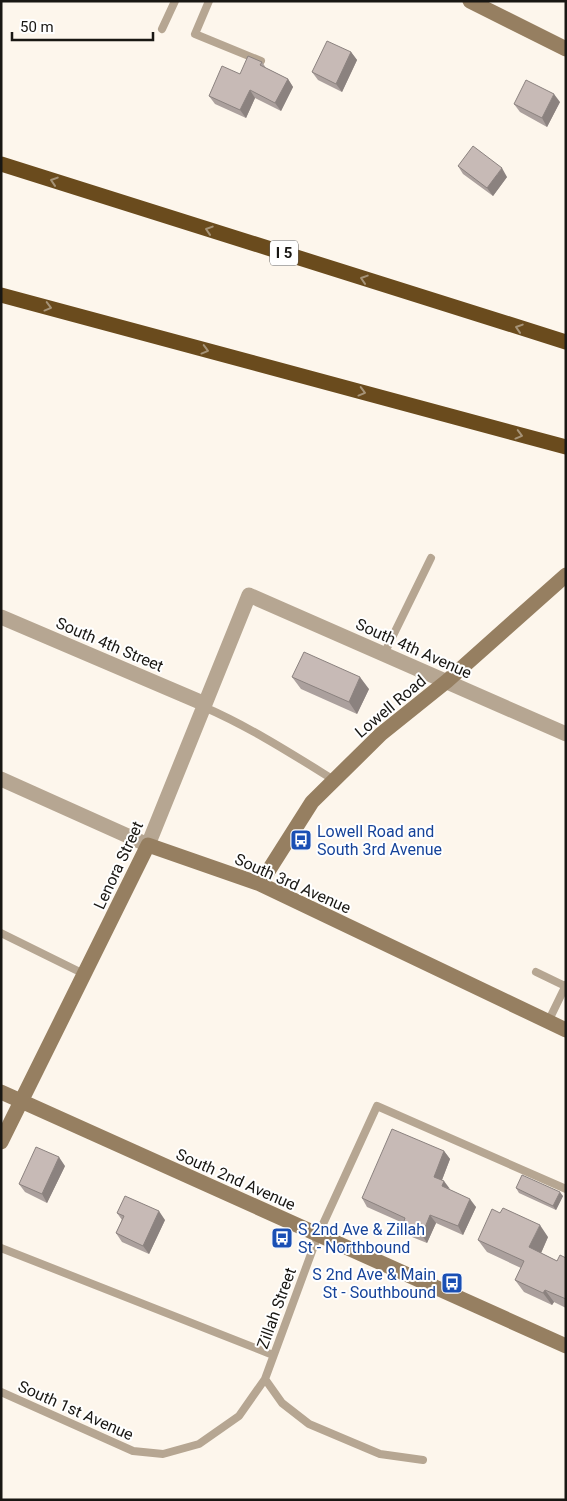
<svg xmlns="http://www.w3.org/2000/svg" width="567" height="1501" viewBox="0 0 567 1501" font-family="Roboto,sans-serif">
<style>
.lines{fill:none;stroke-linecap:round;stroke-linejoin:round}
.lane{stroke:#b6a692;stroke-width:8}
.street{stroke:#b6a692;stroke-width:15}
.secondary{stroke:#967f61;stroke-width:15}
.highway{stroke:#6a4b1d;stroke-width:15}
.wall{fill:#aba09d}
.shaded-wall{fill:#8b827f}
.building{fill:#c7bab6;stroke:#8b827f}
.oneway{stroke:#a69377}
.labels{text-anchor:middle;stroke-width:4;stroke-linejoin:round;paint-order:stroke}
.shield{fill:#fff;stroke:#5e5d5a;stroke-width:1}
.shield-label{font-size:15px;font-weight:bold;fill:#191713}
.street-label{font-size:16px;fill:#191713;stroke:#fff}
.transit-label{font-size:16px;fill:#164399;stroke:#fff;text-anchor:start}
</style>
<rect width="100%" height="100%" fill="#fdf6ec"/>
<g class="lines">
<path class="lane" d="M209,1L195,34L261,61
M162,29L175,1
M384,654L431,558
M204,707C250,727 292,754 334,780
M1,933L84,974
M536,972L565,986
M548,1022L566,985
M1,1248L273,1355
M265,1379L282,1403L309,1424L380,1454L423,1460
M1,1392L133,1451L163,1454L199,1444L239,1416L265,1379L318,1235L377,1106L566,1189"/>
<path class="street" d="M1,617L205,704
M1,779L148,845L249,595L566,734"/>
<path class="secondary" d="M470,1L566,49
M260,884L312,802L381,734L447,681L566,575
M1,1092L566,1346
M1,1142L148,845L260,884L566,1030"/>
<path class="highway" d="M1,164L566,342
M1,295L566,447"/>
</g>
<path class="wall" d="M351,52L357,60L342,92L318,80L312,72Z
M262,62L266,68L288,79L293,87L281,111L255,98L246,118L215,104L209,96L240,74Z
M560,102L547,127L520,112L514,104Z
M458,166L507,177L493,196L463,174Z
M292,677L369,689L357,714L301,689Z
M444,1151L450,1159L442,1180L450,1190L476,1207L463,1235L436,1223L427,1243L407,1235L402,1227L403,1223L367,1207L362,1198Z
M65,1166L47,1203L25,1192L19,1184Z
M516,1188L563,1196L556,1210L519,1193Z
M117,1213L165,1220L149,1254L122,1242L116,1233L122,1220Z
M548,1237L541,1253L557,1261L566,1258V1308L554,1302L552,1305L524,1292L515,1280L521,1268L487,1252L478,1240Z"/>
<path class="shaded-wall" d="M351,52L357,60L342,92L336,84Z
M288,79L293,87L281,111L275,103Z
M250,90L255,98L246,118L240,110Z
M554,94L560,102L547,127L542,118Z
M502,168L507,177L493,196L487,188Z
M360,677L369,689L357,714L349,702Z
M444,1151L450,1159L440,1185L434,1177Z
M59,1157L65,1166L47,1203L42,1194Z
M444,1181L450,1189L442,1186Z
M560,1192L563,1196L556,1210L553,1206Z
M470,1199L476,1207L463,1235L458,1226Z
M159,1211L165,1220L149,1254L143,1246Z
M430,1215L436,1223L427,1243L422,1235Z
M540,1225L548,1237L538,1260L529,1247Z
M545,1290L554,1302L552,1305L543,1293Z"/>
<path class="building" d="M327,41L351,52L336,84L312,72Z
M248,56L262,62L260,65L288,79L275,103L250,90L240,110L209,96L222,66L240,74Z
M526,80L554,94L542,118L514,104Z
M473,146L502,168L487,188L458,166Z
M304,652L360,677L349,702L292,677Z
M392,1129L444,1151L434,1177L444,1181L442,1186L470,1199L458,1226L430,1215L422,1235L402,1227L405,1218L362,1198Z
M36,1147L59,1157L42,1194L19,1184Z
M522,1175L560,1192L553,1206L516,1188Z
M125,1196L159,1211L143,1246L116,1233L124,1216L117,1213Z
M503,1208L540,1225L529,1247L557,1261L560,1255L566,1258V1299L545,1290L543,1293L515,1280L524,1261L478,1240L492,1209L500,1213Z"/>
<defs><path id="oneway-chevron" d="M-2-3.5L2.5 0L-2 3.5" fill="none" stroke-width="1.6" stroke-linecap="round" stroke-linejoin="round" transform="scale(1.25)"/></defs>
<g class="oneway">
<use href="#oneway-chevron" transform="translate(54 181) rotate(-162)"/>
<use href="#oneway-chevron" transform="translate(209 230) rotate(-162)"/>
<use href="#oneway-chevron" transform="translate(364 279) rotate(-162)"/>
<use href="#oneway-chevron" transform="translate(48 307) rotate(15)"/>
<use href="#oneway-chevron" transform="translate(519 328) rotate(-162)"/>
<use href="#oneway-chevron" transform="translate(205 350) rotate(15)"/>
<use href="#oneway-chevron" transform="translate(362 392) rotate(15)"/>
<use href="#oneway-chevron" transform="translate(519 435) rotate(15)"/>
</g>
<defs>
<g id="bus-square" transform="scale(1.125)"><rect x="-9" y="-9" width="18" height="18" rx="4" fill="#1a4fb4" stroke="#fff"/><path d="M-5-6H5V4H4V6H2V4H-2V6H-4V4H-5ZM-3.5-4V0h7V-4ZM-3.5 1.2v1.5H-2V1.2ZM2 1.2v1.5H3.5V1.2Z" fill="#fff"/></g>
</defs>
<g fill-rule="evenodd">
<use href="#bus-square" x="301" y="840"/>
<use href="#bus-square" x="282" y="1238"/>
<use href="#bus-square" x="452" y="1283"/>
</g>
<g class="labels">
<rect class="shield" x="270" y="240.5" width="28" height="25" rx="4"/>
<g class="shield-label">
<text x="284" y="258">I 5</text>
</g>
<g class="street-label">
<text transform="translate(110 644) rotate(23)" y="6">South 4th Street</text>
<text transform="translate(414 648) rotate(24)" y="6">South 4th Avenue</text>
<text transform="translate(390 706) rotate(-40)" y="6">Lowell Road</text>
<text transform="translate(118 865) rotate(-65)" y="6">Lenora Street</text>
<text transform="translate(293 883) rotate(24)" y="6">South 3rd Avenue</text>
<text transform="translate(236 1179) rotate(24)" y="6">South 2nd Avenue</text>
<text transform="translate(276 1308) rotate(-70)" y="6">Zillah Street</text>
<text transform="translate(76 1410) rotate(24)" y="6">South 1st Avenue</text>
</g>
<g class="transit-label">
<text x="317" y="837">Lowell Road and<tspan x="317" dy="18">South 3rd Avenue</tspan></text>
<text x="298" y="1235">S 2nd Ave &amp; Zillah<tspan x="298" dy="18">St - Northbound</tspan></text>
<text x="436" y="1280" text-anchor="end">S 2nd Ave &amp; Main<tspan x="436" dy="18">St - Southbound</tspan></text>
</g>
</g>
<rect width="567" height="1501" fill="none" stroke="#191713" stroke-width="5"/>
<path d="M12 32v8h141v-8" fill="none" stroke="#191713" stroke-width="2.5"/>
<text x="20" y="32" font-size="15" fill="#191713" stroke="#ffffff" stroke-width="4" paint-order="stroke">50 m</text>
</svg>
